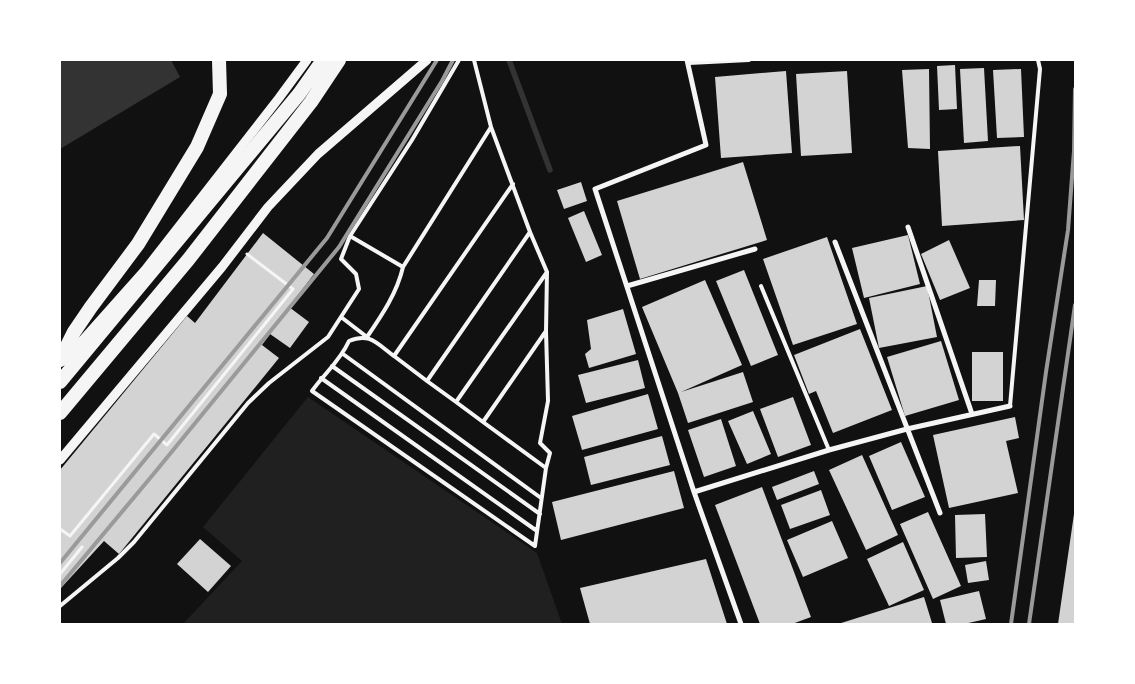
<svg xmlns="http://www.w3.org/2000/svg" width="1135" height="684" viewBox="0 0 1135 684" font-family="Literata,serif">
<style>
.green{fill:#202020}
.water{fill:#333}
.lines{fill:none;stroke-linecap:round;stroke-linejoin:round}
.stream{stroke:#333;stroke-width:5.5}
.building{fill:#d3d3d3}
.path{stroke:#f5f5f5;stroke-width:3}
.service{stroke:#f5f5f5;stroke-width:4}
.minor{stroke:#f5f5f5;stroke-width:5}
.tertiary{stroke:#f5f5f5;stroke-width:9}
.trunk{stroke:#f5f5f5;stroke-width:14}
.rail{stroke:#9a9a9a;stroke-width:4}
</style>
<rect width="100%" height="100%" fill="#111"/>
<path class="green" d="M308,397L537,553L562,624H183L242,561L203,527Z"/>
<path class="water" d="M63,60H171L180,77L60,149V62Z"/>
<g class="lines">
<path class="stream" d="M509,60L550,170"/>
</g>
<path class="building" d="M955,65L957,109L939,110L937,66Z
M984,68L988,141L964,143L960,69Z
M929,69L930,149L908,148L902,70Z
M1021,69L1024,137L997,138L993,70Z
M786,71L792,153L721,158L715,77Z
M847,71L852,153L801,156L796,74Z
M1020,146L1024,220L942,226L938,151Z
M743,162L767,240L640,279L617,201Z
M581,182L587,201L564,209L557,190Z
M584,211L602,255L586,262L568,218Z
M263,233L314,274L289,307L309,322L290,348L270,334L262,345L279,358L119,554L104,541L60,589V470L187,316L195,323Z
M908,235L920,284L864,298L852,248Z
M827,237L857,324L793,345L763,259Z
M949,240L970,288L940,300L921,254Z
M744,270L778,355L751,366L716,281Z
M705,280L742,365L681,392L743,372L753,402L688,423L678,393L642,307Z
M979,280H996L995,306H977Z
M927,286L937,337L879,348L869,298Z
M623,309L636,354L589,368L585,354L591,349L587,320Z
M860,329L892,410L833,433L816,391L809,394L794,355Z
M941,341L959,400L905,416L887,357Z
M972,352H1003V401H972Z
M638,360L645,388L586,403L578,375Z
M648,394L658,429L582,450L572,416Z
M793,397L811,445L778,457L760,409Z
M753,411L771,454L747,464L728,421Z
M1015,417L1019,438L1006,441L1018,493L949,508L933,435Z
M721,419L736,466L704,477L688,430Z
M662,436L670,465L591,485L584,457Z
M901,442L925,497L892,510L869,456Z
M862,455L898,535L866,550L829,470Z
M674,471L684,508L561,540L552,502Z
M814,471L819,484L777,500L772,487Z
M762,487L811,617L792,624H760L715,505Z
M821,490L830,515L790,529L781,505Z
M928,512L961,586L933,599L900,524Z
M985,514L987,557L956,558L955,515Z
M1074,514L1075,624H1058Z
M832,521L848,558L803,577L787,540Z
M200,539L231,566L208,592L177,564Z
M903,542L924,590L889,606L867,559Z
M706,559L727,624H590L580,588Z
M986,561L989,580L968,583L965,565Z
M979,591L986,619L964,624H946L940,600Z
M924,597L932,623L838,624Z"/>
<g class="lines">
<path class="path" d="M60,529L70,536L154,434L167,445L293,289L247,254
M60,574L82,547"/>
<path class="service" d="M474,60L491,127L530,232L547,272L546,331L548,401L540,443L550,453L546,468L483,422
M689,63L749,60
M513,184L394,356C377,344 370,332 349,341C340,361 324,374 312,391L535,546L546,468
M350,236L403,267
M761,286L829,450
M341,317L367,337C382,315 397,293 403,267L491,127
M343,354L541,498
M394,356L427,381L530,232
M332,366L540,514
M321,378L537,531
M427,381L456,402L547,272
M456,402L483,422L546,331
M1010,406L1040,69L1038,60
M60,606L118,558L134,542L248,403L269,383L328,337L359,289L356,274L341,259L350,236L412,140L459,60"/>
<path class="minor" d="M687,60L706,145L595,189L694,492L741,624
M908,227L972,414
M835,242L940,513
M627,286L755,249
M694,492L829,450L907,429L1010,406"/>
<path class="tertiary" d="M64,361L145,270L279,98L307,60
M60,460L222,267L268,207L318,154L427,60"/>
<path class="trunk" d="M60,360L74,332L91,307L138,244L197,147L220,94L219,60
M60,382L299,94L323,60
M60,413L188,260L311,102L339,60"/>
<path class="rail" d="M60,563L327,238L437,60
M60,586L156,471L339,247L442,81L453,60
M1011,624L1046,372L1068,230L1074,151L1075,89
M1029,624L1075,305"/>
</g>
<rect width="1135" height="684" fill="none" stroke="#ffffff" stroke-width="122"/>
</svg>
